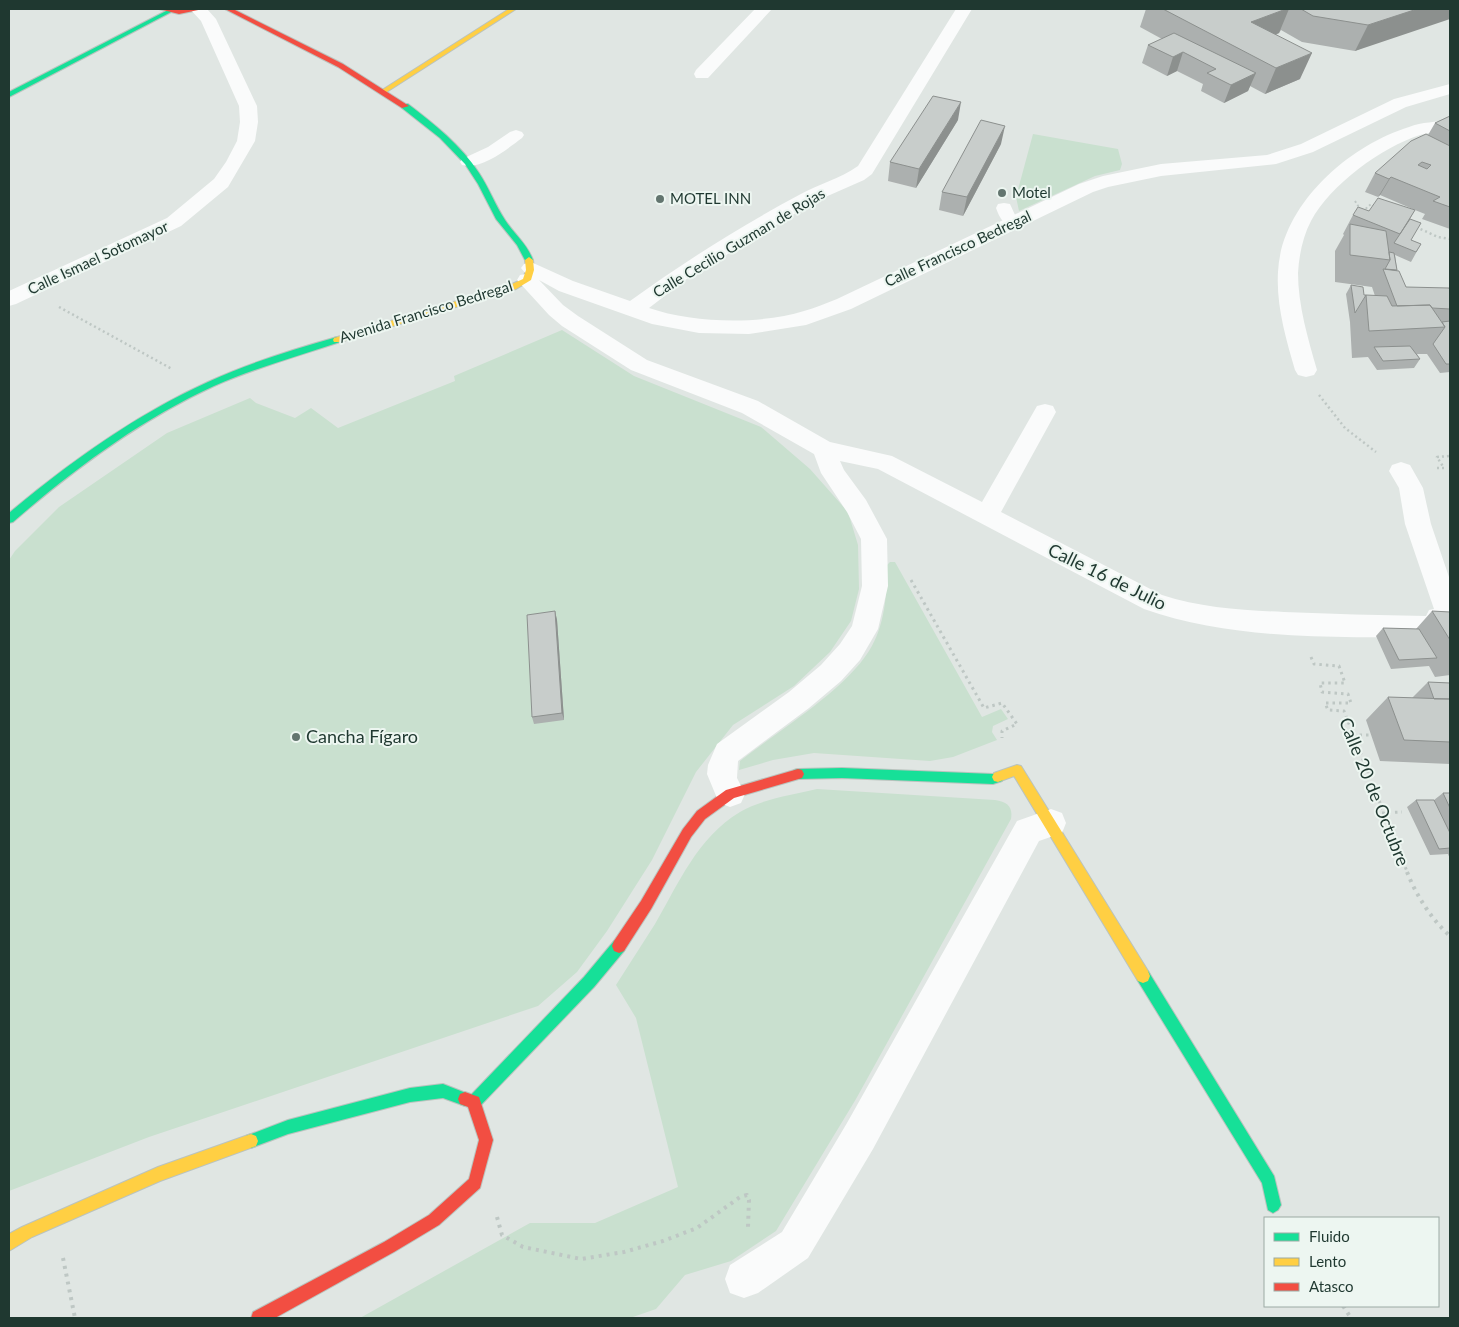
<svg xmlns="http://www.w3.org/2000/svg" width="1459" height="1327" viewBox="0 0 1459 1327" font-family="Lato,sans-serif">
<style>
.green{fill:#c9e0cf}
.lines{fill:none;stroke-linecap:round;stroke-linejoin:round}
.fast-casing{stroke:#bac3be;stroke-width:2}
.slow-casing{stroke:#bac3be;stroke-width:2}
.jam-casing{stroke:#bac3be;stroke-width:2}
.path-far3{stroke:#bec7c4;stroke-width:2;stroke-dasharray:2 2.5;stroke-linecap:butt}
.path-far2{stroke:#bec7c4;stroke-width:2.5;stroke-dasharray:2 3;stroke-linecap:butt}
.path-far1{stroke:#bec7c4;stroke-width:3;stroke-dasharray:2.5 4;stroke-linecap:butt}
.path{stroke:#bec7c4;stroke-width:4;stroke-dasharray:3 5;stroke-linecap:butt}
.lane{fill:#fafbfb;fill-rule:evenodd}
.street{fill:#fafbfb;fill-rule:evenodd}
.fast{fill:#16e098;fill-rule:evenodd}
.slow{fill:#ffcf43;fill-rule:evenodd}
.jam{fill:#f24e42;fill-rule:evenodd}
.wall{fill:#acb0af}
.shaded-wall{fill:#8c908e}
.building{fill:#c8cdcb;stroke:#8c908e;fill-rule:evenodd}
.poi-dot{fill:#63756f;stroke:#edf6f1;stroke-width:2}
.labels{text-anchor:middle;stroke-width:4;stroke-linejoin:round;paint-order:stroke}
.far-poi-label{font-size:15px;fill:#1f3830;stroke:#edf6f1;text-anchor:start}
.far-street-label{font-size:15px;fill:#1f3830;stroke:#edf6f1}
.street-label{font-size:18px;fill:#1f3830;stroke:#edf6f1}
.poi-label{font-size:18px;fill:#1f3830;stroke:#edf6f1;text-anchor:start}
</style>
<rect width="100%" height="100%" fill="#e0e6e3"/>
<path class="green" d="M1033,134L1118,149L1122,164L1120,170L1095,176L1019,211L1016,197Z
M562,330L634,376L761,427L810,469L848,512L858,545L859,589L851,621L830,652L794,686L733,725L696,772L652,860L607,931L577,972L538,1006L149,1137L9,1191V560L15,551L59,507L167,433L250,398L256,403L295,418L311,408L338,428L455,381L454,376Z
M890,562H895L982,717L1001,709L1008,719L993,726L992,732L997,740L953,757L930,761L814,753L773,760L739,770L740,761C779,730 843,692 869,651C885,626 887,594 887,565Z
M817,789L995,800C1008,802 1013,807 1011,819L856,1099L776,1231L731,1261L685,1275L656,1309L630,1318H360L530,1223H595L678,1187L636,1018L616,985C629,965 642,944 655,924C679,883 697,838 740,812C762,799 792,795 817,789Z"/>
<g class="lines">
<g class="fast-casing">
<path id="fast" d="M168,10L173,11L9,97V92Z
M402,104H408C434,124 461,145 479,173C489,188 495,205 505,220C514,234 527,244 533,260L532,262H526L517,245L496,219L478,184L465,164L440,138L402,108Z
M337,337L341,340L340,342C298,356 255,368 214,386C140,420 74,469 13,522L9,523V513C70,462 135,415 208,382C249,363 294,349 337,337Z
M842,768L993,774L998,772L1002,773L1004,777L1002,781L993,784L842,778L798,779L794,778L792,774L794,770L798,769Z
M619,939L624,941L626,946L624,951L594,987L479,1107L474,1109L468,1105L465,1106L443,1098L410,1102L288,1134L251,1148L246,1146L244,1141L246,1136L288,1120L410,1088L443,1084L471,1095L584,977L614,941Z
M1143,969L1148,971L1274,1176L1281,1205L1278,1210L1273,1213L1268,1210L1262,1183L1138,981L1136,976L1138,971Z"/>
</g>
<g class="slow-casing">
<path id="slow" d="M509,9H516L385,93L379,92Z
M529,257L533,260L534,270L531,280L516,289L340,342H334L333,340L334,338L510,285L523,279L526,270L525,260Z
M1017,765L1021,766L1148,971L1150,976L1148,981L1143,983L1138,981L1014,776L998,782L994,781L992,777L994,773Z
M251,1134L256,1136L258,1141L256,1146L160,1181L32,1237L9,1251V1234L22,1227L158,1167Z"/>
</g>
<g class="jam-casing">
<path id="jam" d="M159,9H203L179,14Z
M225,9H233L343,64L409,106L402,108L338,67Z
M798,769L802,770L804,774L802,778L734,798L705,819L691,837L651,909L624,951L619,953L614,951L612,946L614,941L641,901L683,829L697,811L726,790Z
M465,1092L479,1097L493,1140L480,1188L439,1225L394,1252L275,1318H251L253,1312L384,1242L429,1215L469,1179L479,1140L468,1107L460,1104L458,1099L460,1094Z"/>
</g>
<path class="path-far3" d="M1355,201L1362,212L1371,204L1375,207"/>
<path class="path-far2" d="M1416,227L1438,237L1450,239
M59,307L172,369
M1319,395L1345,428L1376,452
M1437,468H1444L1437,457L1450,456"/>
<path class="path-far1" d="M911,580L984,708L1002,703L1017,724L1002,731V738
M1311,657L1314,664L1339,666L1345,683H1320L1322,692L1348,694L1351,703H1325L1328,710L1344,711L1408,874
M1353,735H1371
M1382,813L1402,812"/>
<path class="path" d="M1407,872C1416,895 1432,920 1450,936
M497,1217L502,1235L523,1247L581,1259L624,1252L663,1241L697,1228L740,1197L747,1195L749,1200L748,1227
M63,1258L75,1318
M1343,1306L1351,1318"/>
<path class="lane" d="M516,130L522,132L524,135L522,138C507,149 482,170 462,165L460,162L462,159L488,147L510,132Z
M1004,203L1010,204L1015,215L1023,223L1021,227C1007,230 1000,220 996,208L998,204Z"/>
<path class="street" d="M190,9H207L216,19L257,106L258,122L255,141L228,187L181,226L16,304L9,306V291L167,218L214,179L226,162L237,141L240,122L239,106L201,21Z
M755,9H772L708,78H696L694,74L696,70Z
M956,9H972L872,174L864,180L814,202L688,278L649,308C692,323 760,325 804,311C815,308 826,303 837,299L1079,184L1103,176L1161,164L1267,155L1301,144L1394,99L1450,84V94L1406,107L1313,152L1276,164L1161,176L1108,187L1093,192L851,309L806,325L749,334L699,333L652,324L559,291L539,280L563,305L578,316L647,360L758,401L830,442L892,456L982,502L1037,406L1045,404L1053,406L1056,412L1001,512L1162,595C1201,608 1243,610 1284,612C1331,614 1378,615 1426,616L1429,610L1434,609L1405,524L1399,488L1389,471L1392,465L1401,462L1410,465L1423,488L1431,524L1450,580V635L1441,638C1344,636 1236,642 1144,609L878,469L840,461L844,470L866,500L887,539L888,586L878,629L860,660L841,681L809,708L738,761L737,778L745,794L741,803L730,807L719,803L707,774L708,765L717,744L789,692L821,665L840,644L852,626L862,586L861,539L847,512L821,473L814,454L742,413L631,370L562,326L549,315L517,280L520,275L526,274L521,268L524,264L531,262L573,281L630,301C684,262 741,226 799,195C818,184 840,179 858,166Z
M1450,120V130C1440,132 1430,132 1420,135C1382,147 1330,185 1311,221C1303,236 1299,255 1298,273C1298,305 1308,339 1317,370L1314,375L1306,377L1298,375L1295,370C1286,339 1276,305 1278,272C1281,205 1348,146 1409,127C1422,122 1436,122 1450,120Z
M1051,809L1062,813L1066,823L1062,833L1039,841L873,1149L808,1258L758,1293L744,1298L730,1293L725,1279L730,1265L782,1232L847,1123L1017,821Z"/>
<use href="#fast" class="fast"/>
<use href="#slow" class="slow"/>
<use href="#jam" class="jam"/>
</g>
<path class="wall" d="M1146,9H1450L1355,51L1302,42L1281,30L1279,33L1276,35L1300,79L1265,94L1250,86L1248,91L1224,103L1201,91L1203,84L1177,71L1167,76L1142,63L1148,45L1162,39L1140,27Z
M1450,116V229L1422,219L1425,214L1415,210L1410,219L1411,240L1421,244L1411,262L1395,255L1397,270L1406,287L1450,291V372L1440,373L1427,354H1417L1420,359L1414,368L1377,370L1368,357L1352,358L1350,322L1346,294L1351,285L1364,295L1375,296L1372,287L1335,282V251L1344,235L1343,234L1353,215L1369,211L1415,210L1380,195L1378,197L1365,192L1375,173L1428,135L1435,123Z
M958,120L916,188L888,181L890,162Z
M1001,144L963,216L939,210L942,192Z
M555,611L557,620L564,720L534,724L532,717Z
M1432,611L1450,612V675L1435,677L1429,666L1391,669L1376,636L1383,628L1416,629Z
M1428,682L1450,683V764L1380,761L1366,720L1388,697L1412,698Z
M1443,793H1450V859L1448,854L1430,855L1407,807L1416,800H1434Z"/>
<path class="shaded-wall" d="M1286,9H1289L1279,33L1241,48L1251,22Z
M1417,9H1450V19L1355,51L1368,25Z
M1183,52L1177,71L1167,76L1173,57Z
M1312,53L1300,79L1265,94L1276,68Z
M1256,73L1248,91L1224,103L1231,85Z
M961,102L958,120L916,188L919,169Z
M1005,126L1001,144L963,216L967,197Z
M1391,177L1380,195L1378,197L1389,179Z
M555,611L557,620L564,720L562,713Z"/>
<path class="building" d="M1163,9H1286L1251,22L1312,53L1276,68Z
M1301,9H1417L1368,25L1313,16Z
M1174,33L1256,73L1231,85L1207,73L1216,69L1183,52L1173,57L1148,45Z
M933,96L961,102L919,169L890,162Z
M1450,116V131L1435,123Z
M981,120L1005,126L967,197L942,192Z
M1426,134L1450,146V207L1433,201L1440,197L1391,177L1389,179L1375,173L1411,141ZM1422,162L1431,165L1427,169L1418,165Z
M1378,198L1415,210L1400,234L1353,215L1358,207L1369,211Z
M1410,219L1421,223L1411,240L1421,244L1416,252L1394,243Z
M1350,224L1386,231L1390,260L1350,255Z
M1389,252L1394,253L1397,270L1385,269L1390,260Z
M1383,269L1399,271L1406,287L1449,288L1450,291V309L1432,308L1430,305L1397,306Z
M1351,285L1363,287L1364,295H1366L1355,313Z
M1366,295L1387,296L1392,306L1430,305L1445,327L1369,331Z
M1450,321V364H1446L1433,344L1445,327L1442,322Z
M1410,346L1420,359L1383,361L1374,347Z
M555,611L562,713L532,717L527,615Z
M1432,611L1450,612V640Z
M1383,628L1419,629L1437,658L1399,660Z
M1428,682L1450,683V699H1434Z
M1388,697L1450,699V742L1404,740Z
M1443,793H1450V808Z
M1416,800H1434L1450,833V848L1439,849Z"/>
<g class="poi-dot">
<circle cx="1002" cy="193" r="5"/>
<circle cx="660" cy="199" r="5"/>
<circle cx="296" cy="737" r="5"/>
</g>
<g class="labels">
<g class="far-poi-label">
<text x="1012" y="198">Motel</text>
<text x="670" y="204">MOTEL INN</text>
</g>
<g class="far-street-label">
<text transform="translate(739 243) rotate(-31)" y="5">Calle Cecilio Guzman de Rojas</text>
<text transform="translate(958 249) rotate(-25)" y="5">Calle Francisco Bedregal</text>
<text transform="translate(98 258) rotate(-25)" y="5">Calle Ismael Sotomayor</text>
<text transform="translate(426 312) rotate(-17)" y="5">Avenida Francisco Bedregal</text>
</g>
<g class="street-label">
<text transform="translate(1107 577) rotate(26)" y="6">Calle 16 de Julio</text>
<text transform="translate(1374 792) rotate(68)" y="6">Calle 20 de Octubre</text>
</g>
<g class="poi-label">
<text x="306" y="743">Cancha Fígaro</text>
</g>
</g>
<rect width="1459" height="1327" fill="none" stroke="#1f3830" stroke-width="20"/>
<rect x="1264" y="1217" width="175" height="90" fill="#edf6f1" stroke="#9baaa4"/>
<rect x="1274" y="1233" width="25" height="8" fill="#16e098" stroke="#9baaa4"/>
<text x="1309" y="1242" font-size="15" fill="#1f3830">Fluido</text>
<rect x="1274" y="1258" width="25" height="8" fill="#ffcf43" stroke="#9baaa4"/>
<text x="1309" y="1267" font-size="15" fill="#1f3830">Lento</text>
<rect x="1274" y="1283" width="25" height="8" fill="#f24e42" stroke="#9baaa4"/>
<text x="1309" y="1292" font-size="15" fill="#1f3830">Atasco</text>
</svg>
